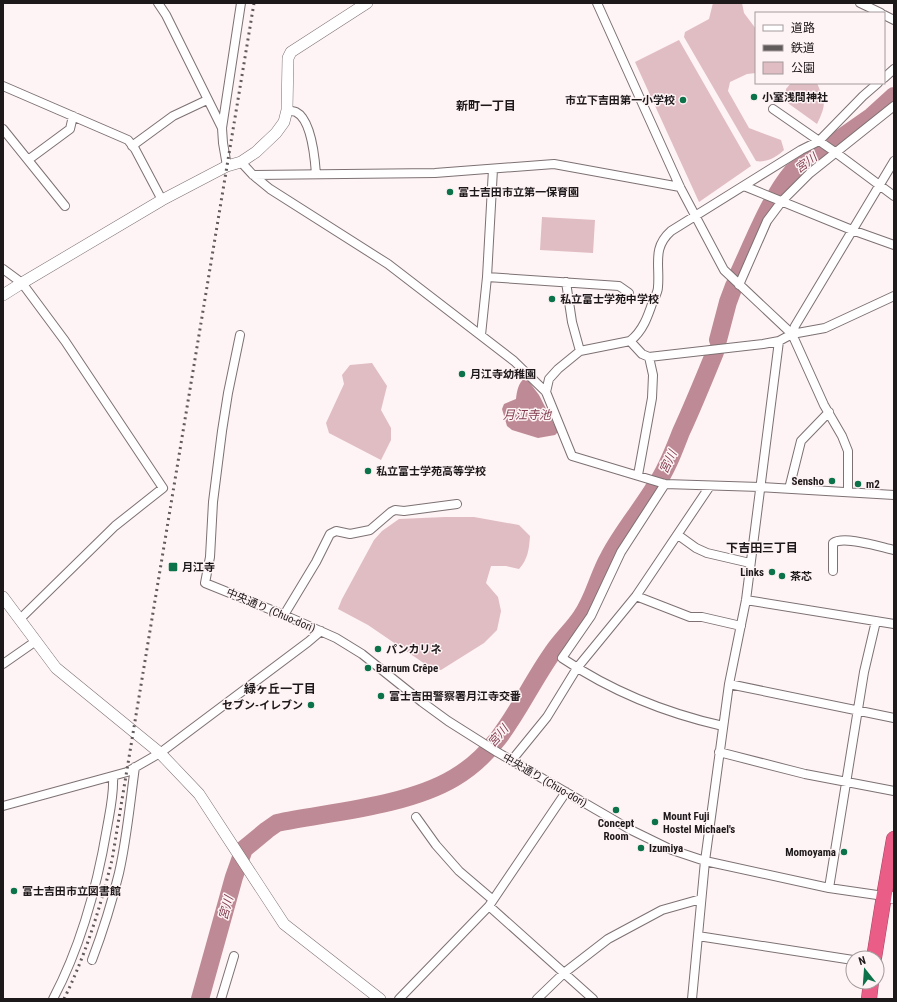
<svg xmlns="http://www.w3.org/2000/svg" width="897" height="1002" viewBox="0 0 897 1002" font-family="'Roboto Condensed','Noto Sans JP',sans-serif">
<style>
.green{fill:#e0bcc3}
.water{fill:#be8a95}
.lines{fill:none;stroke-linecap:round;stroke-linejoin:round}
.river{stroke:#be8a95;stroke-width:18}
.street-casing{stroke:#7d7173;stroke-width:10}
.secondary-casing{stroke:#7d7173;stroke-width:12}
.highway-casing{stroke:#a24560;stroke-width:16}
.street{stroke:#fff;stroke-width:8}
.secondary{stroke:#fff;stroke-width:11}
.highway{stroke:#ea5d87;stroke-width:15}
.rail{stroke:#625b5c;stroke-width:3;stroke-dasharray:2 4;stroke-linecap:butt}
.poi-dot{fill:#0c724a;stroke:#fef3f5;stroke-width:1.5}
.labels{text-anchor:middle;stroke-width:3;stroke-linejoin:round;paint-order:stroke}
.poi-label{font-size:11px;font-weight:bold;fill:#1d1819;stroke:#fef3f5;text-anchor:start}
.street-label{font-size:11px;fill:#1d1819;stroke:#fef3f5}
.neighbourhood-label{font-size:12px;font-weight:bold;fill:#1d1819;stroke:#fef3f5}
.water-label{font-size:12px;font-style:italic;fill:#833f51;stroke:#fef3f5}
</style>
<rect width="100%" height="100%" fill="#fef3f5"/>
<path class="green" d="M713,3H742L744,13L756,29V73L747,74L730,82L728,91L749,128L781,140L784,150C777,157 766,163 756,161L684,37L685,32L709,19Z
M679,40L751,166L699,202L635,62Z
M791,83H817C825,103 827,103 817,124L785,101L786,89Z
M542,217L595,220L593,253L540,250Z
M372,363L387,386L381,410L391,428V440L381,460L329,433L326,423L344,384L342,375L350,365Z
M445,517H474L519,525L530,536C529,549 528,559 519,569L506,566H491L486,583L498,597L501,611L497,630L484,643L441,670L431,668L368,625L338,609L342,599L374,540L382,531L399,519Z"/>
<path class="water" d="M525,378L527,379L539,395L558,432L555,435L538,438L512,430L507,426L502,409L504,404L516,399C517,391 518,383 525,378Z"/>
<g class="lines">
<path class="river" d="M737,277C752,245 770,198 792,172L872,116L894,96
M718,340L728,302L734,286
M200,999L234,877L244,849L267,830L277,823C331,812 407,806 454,778C505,748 521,697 553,652C561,640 573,629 581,617C594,599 598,576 609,557C622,532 641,510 656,485C667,469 674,450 681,432C693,406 704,379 715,352"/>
<g class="street-casing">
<path id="street" d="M158,3L166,15L222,128
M597,3L680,187L724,270L792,334L824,405L842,436L848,451V492
M860,3L881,13
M884,15L894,20
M884,78L894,69
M3,86L128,140L135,149L162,200
M773,109L835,152L894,196
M287,110C290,111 294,111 296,112C312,120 315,160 316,174
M3,129L65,206
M132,146L173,116L207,100
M28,160L70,129L73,116
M241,162L253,175L270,189L388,264L514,361L546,392L572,456L665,484L760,487L894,495
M227,166L223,143L222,128L241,3
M253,175L435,173L554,164L680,187
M744,186L852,230L894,245
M3,269L22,283L65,341L163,488L115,526L20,619
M487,277L619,286L629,293
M566,282L572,322L580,351
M739,285L767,221L782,201L810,173L894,106
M792,334L795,326L894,161
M240,335L228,393L222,431L213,502L210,557L205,583L284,615L336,638L362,654L422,702L448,721L497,752L631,830L672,850L705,861L829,888L884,896
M481,335L487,277L493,169
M630,341L642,354L649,357L763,344L779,341
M546,392L549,379L558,369L580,351L630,341C643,331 648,316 653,301C655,297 658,292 658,287C660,264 652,248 671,231L801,150L819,141L863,96L878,83
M638,475L652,398L653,375L649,357
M665,484L621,552L591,616L562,658C611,691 665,713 723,726
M789,489L801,441L829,412
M678,535L696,548L707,553L750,563
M833,571V543C844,535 880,547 894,550
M636,596L690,617H702L741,626
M746,600L894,624
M284,615L316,562L330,534L336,531L350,534L370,530L391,512L395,510L404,511L457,504
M3,664L36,641
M729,684L894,718
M719,752L805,774L894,791
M512,760L547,717L577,668L636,596L710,486
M3,806L127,772L160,753L308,642L321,631
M416,817L436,845L459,871L493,900
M829,888L864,672L876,621
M489,906L593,999
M698,936L853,960
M92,960C103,931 112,902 119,873C127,838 130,802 135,767
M53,999C81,946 97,887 107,828C110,811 114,794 113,777
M221,999L234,956
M399,999L489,906L566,792
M537,999L564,973L608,939L662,910L701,899
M692,999L705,861L729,684L746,600L779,341L792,334L825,328L894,296"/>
</g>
<g class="secondary-casing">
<path id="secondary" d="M3,295L22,283L162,200L227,166L241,162L256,152L276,133L284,122L287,110L288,58L291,52L367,3
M3,597L56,668L160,753L199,794L284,924L380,999
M884,896L894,898"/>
</g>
<g class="highway-casing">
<path id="highway" d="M874,958L884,896L894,839
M869,999L871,982"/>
</g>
<use href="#street" class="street"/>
<use href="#secondary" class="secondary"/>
<use href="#highway" class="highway"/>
<path class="rail" d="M64,999C86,954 100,908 112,860L254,3"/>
</g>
<g class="poi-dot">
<circle cx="754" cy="97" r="4"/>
<circle cx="683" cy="100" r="4"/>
<circle cx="450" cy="192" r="4"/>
<circle cx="552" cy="299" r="4"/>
<circle cx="462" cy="374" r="4"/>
<circle cx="368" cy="471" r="4"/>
<circle cx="832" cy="481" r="4"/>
<circle cx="858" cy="484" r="4"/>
<rect x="168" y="562" width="10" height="10" rx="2"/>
<circle cx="772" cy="572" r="4"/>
<circle cx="782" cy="576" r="4"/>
<circle cx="378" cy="649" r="4"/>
<circle cx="368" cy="668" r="4"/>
<circle cx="381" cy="696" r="4"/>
<circle cx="311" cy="705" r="4"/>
<circle cx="616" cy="810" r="4"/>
<circle cx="655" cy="822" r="4"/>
<circle cx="641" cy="848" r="4"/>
<circle cx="844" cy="852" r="4"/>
<circle cx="14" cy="891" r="4"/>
</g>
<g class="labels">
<g class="poi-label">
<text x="762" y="101">小室浅間神社</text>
<text x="675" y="104" text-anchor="end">市立下吉田第一小学校</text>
<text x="458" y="196">富士吉田市立第一保育園</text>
<text x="560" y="303">私立富士学苑中学校</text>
<text x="470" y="378">月江寺幼稚園</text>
<text x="376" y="475">私立富士学苑高等学校</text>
<text x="824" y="485" text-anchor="end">Sensho</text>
<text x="866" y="488">m2</text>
<text x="182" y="571">月江寺</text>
<text x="764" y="576" text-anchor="end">Links</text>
<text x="790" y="580">茶芯</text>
<text x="386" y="653">パンカリネ</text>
<text x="376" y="672">Barnum Crêpe</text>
<text x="389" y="700">富士吉田警察署月江寺交番</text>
<text x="303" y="709" text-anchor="end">セブン-イレブン</text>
<text x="663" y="820">Mount Fuji<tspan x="663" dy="13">Hostel Michael's</tspan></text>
<text x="616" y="827" text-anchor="middle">Concept<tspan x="616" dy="13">Room</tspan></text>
<text x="649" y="852">Izumiya</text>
<text x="836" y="856" text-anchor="end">Momoyama</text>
<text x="22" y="895">富士吉田市立図書館</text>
</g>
<g class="street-label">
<text transform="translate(271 610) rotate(23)" y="4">中央通り (Chuo-dori)</text>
<text transform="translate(545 780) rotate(30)" y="4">中央通り (Chuo-dori)</text>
</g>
<g class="neighbourhood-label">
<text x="486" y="110">新町一丁目</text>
<text x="762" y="552">下吉田三丁目</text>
<text x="280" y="693">緑ヶ丘一丁目</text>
</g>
<g class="water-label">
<text transform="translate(806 163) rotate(-36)" y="4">宮川</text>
<text x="527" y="419">月江寺池</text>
<text transform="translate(668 462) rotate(-65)" y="4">宮川</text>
<text transform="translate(498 736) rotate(-49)" y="4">宮川</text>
<text transform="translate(226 908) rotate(-74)" y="4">宮川</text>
</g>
</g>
<rect width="897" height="1002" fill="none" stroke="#1d1819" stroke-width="8"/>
<rect x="755" y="12" width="130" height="72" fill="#fef3f5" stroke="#a49b9d"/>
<rect x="763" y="25" width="20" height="6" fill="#ffffff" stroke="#a49b9d"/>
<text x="791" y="32" font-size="12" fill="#1d1819">道路</text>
<rect x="763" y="45" width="20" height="6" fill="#625b5c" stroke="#a49b9d"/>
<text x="791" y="52" font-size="12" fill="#1d1819">鉄道</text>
<rect x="763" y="62" width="20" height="12" fill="#e0bcc3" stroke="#a49b9d"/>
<text x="791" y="72" font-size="12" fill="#1d1819">公園</text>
<g transform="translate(865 970) rotate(343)"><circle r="19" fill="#fef3f5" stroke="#a49b9d"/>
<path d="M0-3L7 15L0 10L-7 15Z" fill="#0c724a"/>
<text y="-6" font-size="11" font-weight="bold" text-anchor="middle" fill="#1d1819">N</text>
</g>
</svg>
